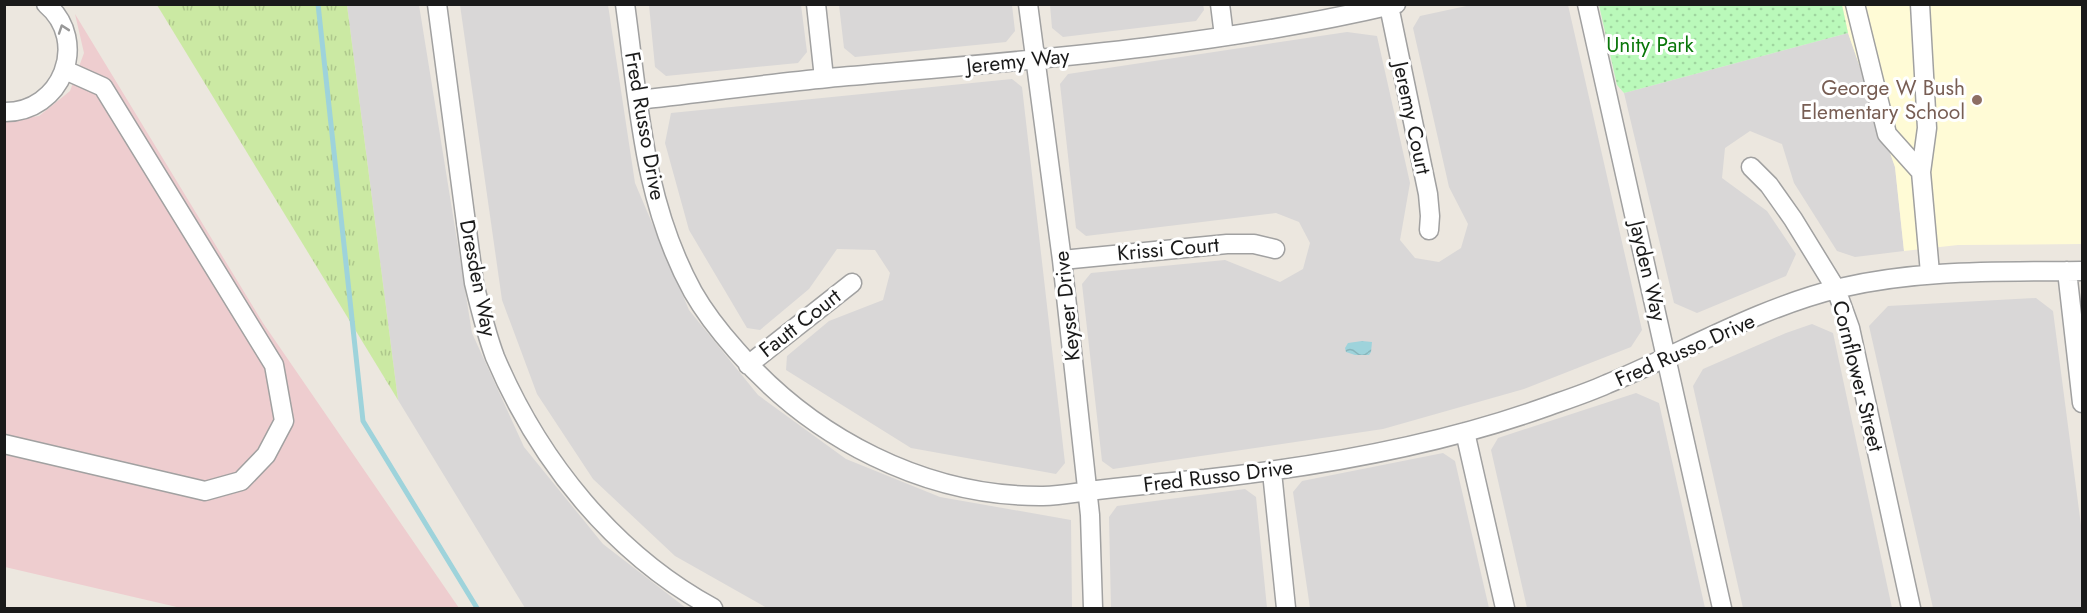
<svg xmlns="http://www.w3.org/2000/svg" width="2087" height="613" viewBox="0 0 2087 613" font-family="Jost,sans-serif">
<style>
.residential{fill:#d9d7d7}
.commercial{fill:#eecdcf}
.education{fill:#fffbd6}
.grass{fill:url(#grass-tufts)}
.park{fill:url(#park-dots)}
.water{fill:url(#water-waves)}
.lines{fill:none;stroke-linecap:round;stroke-linejoin:round}
.stream{stroke:#9ed3db;stroke-width:5}
.minor-casing{stroke:#a1a1a1;stroke-width:21}
.minor{stroke:#fff;stroke-width:18}
.oneway{stroke:#989898}
.education-dot{fill:#8d6e63;stroke:#fff;stroke-width:2}
.labels{text-anchor:middle;stroke-width:6;stroke-linejoin:round;paint-order:stroke}
.park-label{font-size:21px;fill:#0a770a;stroke:#fff}
.street-label{font-size:21px;fill:#1a1a1a;stroke:#fff}
.education-label{font-size:21px;fill:#785e54;stroke:#fff;text-anchor:end}
</style>
<defs>
<pattern id="grass-tufts" width="24" height="20" patternUnits="userSpaceOnUse" patternTransform="scale(1.5)"><rect width="24" height="20" fill="#cbe9a3"/><path d="M3 7l-1-3M5 7V3M7 7l1-3M15 17l-1-3M17 17v-4M19 17l1-3" fill="none" stroke="#aec78c"/></pattern>
<pattern id="park-dots" width="8" height="8" patternUnits="userSpaceOnUse" patternTransform="scale(1.5)"><rect width="8" height="8" fill="#baf9ba"/><path d="M2 2h.1M6 6h.1" fill="none" stroke="#9fd59f" stroke-width="1.8" stroke-linecap="round"/></pattern>
<pattern id="water-waves" width="16" height="10" patternUnits="userSpaceOnUse" patternTransform="scale(1.5)"><rect width="16" height="10" fill="#9ed3db"/><path d="M0 5q4-4 8 0t8 0" fill="none" stroke="#88b5bb"/></pattern>
</defs>
<rect width="100%" height="100%" fill="#ece7df"/>
<path class="residential" d="M1203,4L1204,10L1196,21L1063,37L1052,28L1050,5Z
M347,5H419L472,333L524,447L603,544L686,608H525L398,400Z
M460,5H608L635,183L689,310L758,395L846,459L940,497L1071,520L1072,608H767L675,556L593,479L537,394L502,300Z
M649,5H801L807,52L798,63L666,76L655,67Z
M839,5H1012L1015,31L1006,42L855,57L844,48Z
M1471,5H1568L1642,330L1631,347L1524,389L1383,429L1113,469L1102,461L1082,284L1091,273L1225,260L1280,282L1303,269L1310,243L1299,222L1276,213L1086,236L1076,228L1060,84L1068,74L1347,32L1377,36L1410,183L1400,240L1415,258L1439,262L1461,248L1468,224L1449,187L1413,28L1420,16Z
M1848,33L1895,167L1904,251L1855,257L1837,251L1794,183L1782,144L1750,131L1725,148L1722,178L1767,211L1796,254L1786,276L1697,313L1674,303L1624,93Z
M1012,79L1022,87L1065,463L1056,474L911,448L786,370L787,356L829,321L883,300L890,273L875,250L837,249L809,289L760,330L747,328L689,230L665,143L671,113Z
M2036,298L2053,311L2082,533V608H1933L1869,326L1888,306Z
M1812,324L1833,333L1892,608H1743L1693,386L1703,369L1786,333Z
M1636,393L1659,403L1705,608H1527L1491,450L1498,438Z
M1443,453L1455,461L1489,608H1310L1293,492L1302,481Z
M1245,489L1256,497L1267,608H1111L1109,517L1117,506Z"/>
<path class="commercial" d="M75,14L263,323L459,608H181L5,567L4,121L39,116L70,91L84,53Z"/>
<path class="education" d="M1842,5H2082V244L1958,245L1904,251L1895,167L1848,33Z"/>
<path class="grass" d="M157,5H347L398,400Z"/>
<path class="park" d="M1599,5H1842L1848,33L1624,93L1617,85Z"/>
<path class="water" d="M1362,341L1372,342L1371,352L1369,355H1355L1346,352L1345,348L1348,343Z"/>
<g class="lines">
<path class="stream" d="M318,4L363,421L477,608"/>
<g class="minor-casing">
<path id="minor" d="M437,4L474,283C480,308 486,333 495,357C539,461 614,554 713,608
M625,4C639,105 643,201 693,292C705,313 720,332 736,350C812,438 925,497 1043,496C1061,496 1079,492 1097,490C1133,486 1169,482 1205,479C1314,467 1435,446 1540,409C1562,401 1585,394 1607,384C1684,352 1758,308 1840,288C1920,269 2001,272 2082,271
M816,4L824,78
M1028,4L1062,260L1090,515L1093,608
M1220,4L1224,36
M1587,4L1722,608
M1855,4L1887,134L1921,172
M1920,4L1927,128L1921,172L1930,273
M1389,6L1428,194L1430,216L1429,230
M638,100C701,93 765,84 828,78C1018,61 1210,48 1396,4
M4,112C62,113 90,41 46,4
M1751,167L1769,185L1793,219L1836,289L1850,328L1911,608
M1062,260L1227,244H1254L1275,249
M2067,271L2082,403
M748,365L852,283
M1465,432L1505,608
M4,444L205,491L241,481L266,455L284,421L274,365L103,87L65,70
M1272,472L1286,608"/>
</g>
<use href="#minor" class="minor"/>
</g>
<defs><path id="oneway-chevron" d="M-2-3.5L2.5 0L-2 3.5" fill="none" stroke-width="1.6" stroke-linecap="round" stroke-linejoin="round" transform="scale(1.5)"/></defs>
<use class="oneway" href="#oneway-chevron" transform="translate(63 29) rotate(-109)"/>
<circle class="education-dot" cx="1977" cy="100" r="6"/>
<g class="labels">
<g class="park-label">
<text x="1650" y="52">Unity Park</text>
</g>
<g class="street-label">
<text transform="translate(1018 61) rotate(-6)" y="7">Jeremy Way</text>
<text transform="translate(1412 118) rotate(78)" y="7">Jeremy Court</text>
<text transform="translate(645 126) rotate(80)" y="7">Fred Russo Drive</text>
<text transform="translate(1168 249) rotate(-5)" y="7">Krissi Court</text>
<text transform="translate(1648 271) rotate(77)" y="7">Jayden Way</text>
<text transform="translate(478 278) rotate(79)" y="7">Dresden Way</text>
<text transform="translate(1067 306) rotate(-96)" y="7">Keyser Drive</text>
<text transform="translate(800 323) rotate(-38)" y="7">Fautt Court</text>
<text transform="translate(1685 350) rotate(-24)" y="7">Fred Russo Drive</text>
<text transform="translate(1858 376) rotate(76)" y="7">Cornflower Street</text>
<text transform="translate(1218 476) rotate(-7)" y="7">Fred Russo Drive</text>
</g>
<g class="education-label">
<text x="1965" y="95">George W Bush<tspan x="1965" dy="24">Elementary School</tspan></text>
</g>
</g>
<rect width="2087" height="613" fill="none" stroke="#1a1a1a" stroke-width="12"/>
</svg>
